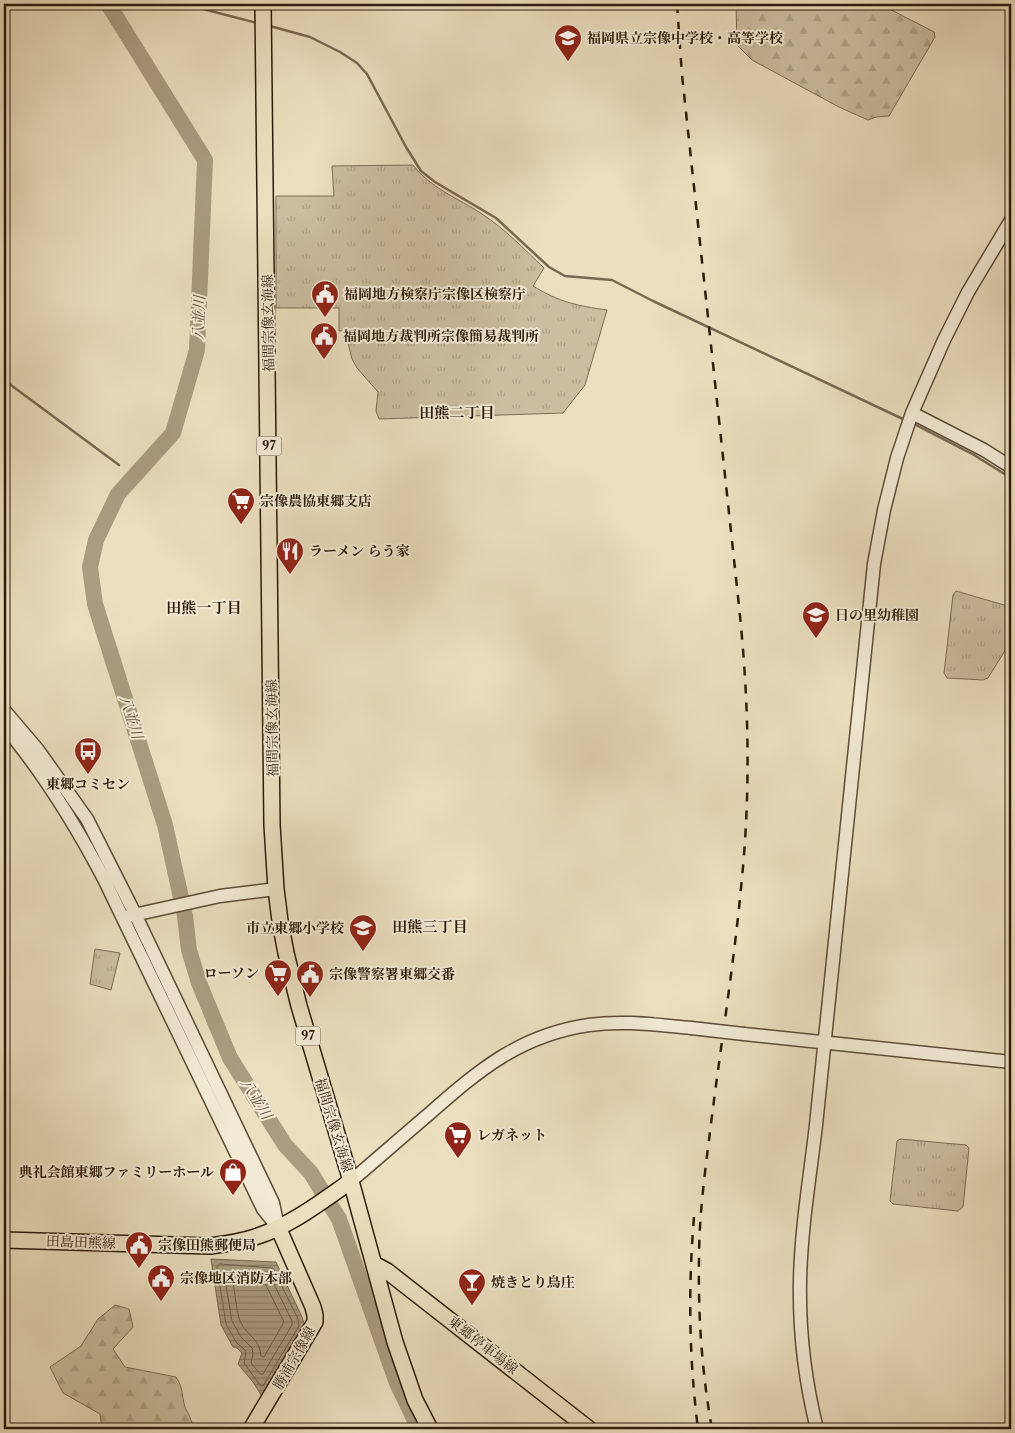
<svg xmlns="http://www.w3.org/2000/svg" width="1015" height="1433" viewBox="0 0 1015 1433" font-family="'Libre Caslon Text','Noto Serif JP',serif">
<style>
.forest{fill:url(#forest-firs);stroke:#7c6c55}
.park{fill:url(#park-tufts);stroke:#7c6c55}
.water{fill:url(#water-rules);stroke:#786851}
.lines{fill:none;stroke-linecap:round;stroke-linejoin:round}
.shore{stroke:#6b5c46;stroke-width:1}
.stream{stroke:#786851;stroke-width:2.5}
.river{stroke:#aa9c81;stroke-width:16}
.minor-casing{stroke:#5c4c37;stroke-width:15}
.major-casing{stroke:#2c1b0a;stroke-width:18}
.minor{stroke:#f2ead5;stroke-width:12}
.major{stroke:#ebdfbf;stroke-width:15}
.rail{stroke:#2c1b0a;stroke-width:2.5;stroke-dasharray:9 9;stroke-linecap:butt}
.minor-bridge-casing{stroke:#5c4c37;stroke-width:15;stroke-linecap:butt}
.minor-bridge{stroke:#f2ead5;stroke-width:12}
.labels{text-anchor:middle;stroke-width:4;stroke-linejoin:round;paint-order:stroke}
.shield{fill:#f2ead5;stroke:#675947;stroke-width:1}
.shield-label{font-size:12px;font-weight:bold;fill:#2c1b0a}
.poi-label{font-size:14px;font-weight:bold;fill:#2c1b0a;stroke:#f2ead5;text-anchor:start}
.street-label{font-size:14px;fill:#2c1b0a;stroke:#f2ead5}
.water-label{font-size:15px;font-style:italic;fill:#5e4f3a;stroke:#f2ead5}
.neighbourhood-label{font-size:15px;font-weight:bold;fill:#2c1b0a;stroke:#f2ead5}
</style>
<defs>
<pattern id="forest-firs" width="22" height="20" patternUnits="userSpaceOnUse" patternTransform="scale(1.25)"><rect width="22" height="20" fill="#cbbea0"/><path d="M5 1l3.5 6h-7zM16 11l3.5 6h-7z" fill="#aea388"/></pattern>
<pattern id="park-tufts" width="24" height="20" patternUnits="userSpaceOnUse" patternTransform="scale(1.25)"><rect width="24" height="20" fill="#cbbea0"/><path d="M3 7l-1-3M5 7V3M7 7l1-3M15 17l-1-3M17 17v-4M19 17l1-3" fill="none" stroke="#aea388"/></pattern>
<pattern id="water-rules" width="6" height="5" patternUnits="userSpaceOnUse" patternTransform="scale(1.25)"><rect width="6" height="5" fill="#aa9c81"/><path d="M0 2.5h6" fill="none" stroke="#8b7e68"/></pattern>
</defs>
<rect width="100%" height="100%" fill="#ebdfbf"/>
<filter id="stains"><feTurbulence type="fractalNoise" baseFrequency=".004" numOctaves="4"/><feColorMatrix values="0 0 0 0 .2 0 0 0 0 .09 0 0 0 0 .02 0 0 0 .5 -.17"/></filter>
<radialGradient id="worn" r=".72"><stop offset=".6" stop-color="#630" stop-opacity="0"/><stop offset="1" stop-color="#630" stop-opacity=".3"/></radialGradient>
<path class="forest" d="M736,4H880L934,32L935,37L889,116L876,117L868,120L839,107L752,60L737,45Z
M115,1305L129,1309L133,1327L113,1349L125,1367L176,1377C184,1389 181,1394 185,1407C188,1414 193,1421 193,1429H102L100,1414L63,1393L50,1367L81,1346L98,1319Z"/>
<path class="park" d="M413,165C430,188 458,198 482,214C505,229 524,249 544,268L533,286C559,302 578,306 607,310L585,385L563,413L379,419L376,411L378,392L357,368L352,359L345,331H339V308H276V196H334L332,166Z
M956,591L1011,607V641L988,678L983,680L947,678L944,673L953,595Z
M95,949L120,953L111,990L90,984Z
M900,1139L966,1145L969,1148L963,1207L958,1211L893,1204L890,1201L897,1141Z"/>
<path class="water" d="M211,1259L276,1262L302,1317L305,1326L263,1398L253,1382L238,1364L242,1353L237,1348L233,1347L221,1325Z"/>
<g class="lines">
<path class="shore" d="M220,1264L273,1268L298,1319L299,1326L263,1386L260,1385L244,1363L246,1351L236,1342L226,1324L217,1267Z
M227,1271L269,1274L292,1321V1325L263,1374H260L251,1363L253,1354L252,1348L241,1337L232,1321L224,1274Z
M236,1279L264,1281L284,1322L264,1357L261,1356C260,1337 244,1335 239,1318C236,1307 235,1293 233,1282Z"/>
<path class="stream" d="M184,4L257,23
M270,26L310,37L340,52L357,63L367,74L406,147L421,171L435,182L496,218L549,267L565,276L612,280L653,301L905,420
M4,380L119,465
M912,423L974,455L1011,478"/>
<path class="river" d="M108,4L205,160L197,350L173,433L118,494L96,540L90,567L95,604L165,825L185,916L189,950L199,983L230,1058L285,1145L311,1173L339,1219L397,1383L419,1429"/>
<g class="minor-casing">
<path id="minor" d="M912,413L984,450L1011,467
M4,710L38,750L87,819L135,914L273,1203L278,1227
M4,726C44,773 75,824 104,879L263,1209L276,1225
M129,916L220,896L276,889
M744,1034L1011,1062
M351,1181C377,1159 403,1136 429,1114C479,1070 520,1035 589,1025C623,1020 657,1025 691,1028
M817,1429C805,1381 799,1331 800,1281C801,1229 810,1177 816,1125L874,564L884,510L897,458L912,413L944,340L968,292L1011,220"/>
</g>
<g class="major-casing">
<path id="major" d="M263,4L272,825L276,889L280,921L286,953L299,1006L351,1181L395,1342L415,1400L430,1429
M4,1240L210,1246C225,1244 240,1242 255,1237C290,1226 321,1202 351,1181
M374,1264L387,1271L589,1429
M251,1429L315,1322V1315L313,1307L278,1227"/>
</g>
<use href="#minor" class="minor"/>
<use href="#major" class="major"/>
<path class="rail" d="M677,4L682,75L739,606C749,702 751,792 741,888C733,972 719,1056 709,1140C704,1179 699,1219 699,1260C698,1316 702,1374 712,1429
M694,1217C688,1290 689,1357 698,1429"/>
<g class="minor-bridge-casing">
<path id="minor-bridge" d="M691,1028L744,1034"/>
</g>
<use href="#minor-bridge" class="minor-bridge"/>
</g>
<defs>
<g id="school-pin" transform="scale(1.4375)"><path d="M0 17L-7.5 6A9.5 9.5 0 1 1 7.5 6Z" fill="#8f2418" stroke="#f2ead5"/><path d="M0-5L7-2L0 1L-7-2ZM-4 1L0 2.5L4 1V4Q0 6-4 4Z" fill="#fff"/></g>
<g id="civic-pin" transform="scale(1.4375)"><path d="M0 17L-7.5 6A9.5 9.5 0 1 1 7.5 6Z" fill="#8f2418" stroke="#f2ead5"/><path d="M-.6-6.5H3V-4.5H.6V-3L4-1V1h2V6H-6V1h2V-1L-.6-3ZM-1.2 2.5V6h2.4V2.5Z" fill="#fff"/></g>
<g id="supermarket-pin" transform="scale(1.4375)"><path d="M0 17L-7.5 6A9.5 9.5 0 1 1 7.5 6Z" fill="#8f2418" stroke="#f2ead5"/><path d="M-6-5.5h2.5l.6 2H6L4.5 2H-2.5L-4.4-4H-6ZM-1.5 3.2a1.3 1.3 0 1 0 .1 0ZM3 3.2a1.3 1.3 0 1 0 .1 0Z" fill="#fff"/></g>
<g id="restaurant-pin" transform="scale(1.4375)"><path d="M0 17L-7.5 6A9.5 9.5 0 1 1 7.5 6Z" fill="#8f2418" stroke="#f2ead5"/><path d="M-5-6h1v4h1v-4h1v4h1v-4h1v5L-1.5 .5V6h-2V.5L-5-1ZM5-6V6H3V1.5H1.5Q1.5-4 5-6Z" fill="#fff"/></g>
<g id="bus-pin" transform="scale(1.4375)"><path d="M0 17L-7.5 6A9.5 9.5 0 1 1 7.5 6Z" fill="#8f2418" stroke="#f2ead5"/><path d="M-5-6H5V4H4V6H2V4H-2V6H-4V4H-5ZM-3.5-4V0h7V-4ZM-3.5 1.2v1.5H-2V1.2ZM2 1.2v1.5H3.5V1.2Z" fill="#fff"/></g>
<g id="shop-pin" transform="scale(1.4375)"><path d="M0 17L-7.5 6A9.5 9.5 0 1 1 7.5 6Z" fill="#8f2418" stroke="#f2ead5"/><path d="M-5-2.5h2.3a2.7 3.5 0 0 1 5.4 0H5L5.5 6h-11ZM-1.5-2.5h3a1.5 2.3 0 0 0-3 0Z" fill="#fff"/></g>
<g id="bar-pin" transform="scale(1.4375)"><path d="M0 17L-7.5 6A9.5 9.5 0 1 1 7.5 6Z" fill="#8f2418" stroke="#f2ead5"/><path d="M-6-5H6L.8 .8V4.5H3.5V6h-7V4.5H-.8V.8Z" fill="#fff"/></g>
</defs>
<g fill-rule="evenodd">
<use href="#school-pin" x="568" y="38"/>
<use href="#civic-pin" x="325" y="294"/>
<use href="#civic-pin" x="324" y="336"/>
<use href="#supermarket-pin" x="241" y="501"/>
<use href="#restaurant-pin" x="290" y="551"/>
<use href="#school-pin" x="816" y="615"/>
<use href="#bus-pin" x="88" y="751"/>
<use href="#school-pin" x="363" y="928"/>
<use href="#supermarket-pin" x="278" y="973"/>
<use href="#civic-pin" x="310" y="974"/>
<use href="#supermarket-pin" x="458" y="1135"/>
<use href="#shop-pin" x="233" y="1172"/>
<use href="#civic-pin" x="139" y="1245"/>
<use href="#civic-pin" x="161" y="1278"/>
<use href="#bar-pin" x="472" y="1282"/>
</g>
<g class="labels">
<g class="shield">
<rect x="256.5" y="436.5" width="25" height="19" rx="4"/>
<rect x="295.5" y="1026.5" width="25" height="19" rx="4"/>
</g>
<g class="shield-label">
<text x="269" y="450">97</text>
<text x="308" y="1040">97</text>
</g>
<g class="poi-label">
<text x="587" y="43">福岡県立宗像中学校・高等学校</text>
<text x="344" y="299">福岡地方検察庁宗像区検察庁</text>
<text x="343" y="341">福岡地方裁判所宗像簡易裁判所</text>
<text x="260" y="506">宗像農協東郷支店</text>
<text x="309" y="556">ラーメン らう家</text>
<text x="835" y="620">日の里幼稚園</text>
<text x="88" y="789" text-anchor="middle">東郷コミセン</text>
<text x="344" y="933" text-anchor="end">市立東郷小学校</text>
<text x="259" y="978" text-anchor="end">ローソン</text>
<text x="329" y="979">宗像警察署東郷交番</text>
<text x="477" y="1140">レガネット</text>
<text x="214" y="1177" text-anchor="end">典礼会館東郷ファミリーホール</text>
<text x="158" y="1250">宗像田熊郵便局</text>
<text x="180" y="1283">宗像地区消防本部</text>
<text x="491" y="1287">焼きとり鳥庄</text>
</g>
<g class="street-label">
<text transform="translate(268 323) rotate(-91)" y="5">福間宗像玄海線</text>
<text transform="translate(272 728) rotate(-91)" y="5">福間宗像玄海線</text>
<text transform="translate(334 1125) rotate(73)" y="5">福間宗像玄海線</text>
<text transform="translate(81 1242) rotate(2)" y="5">田島田熊線</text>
<text transform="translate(483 1345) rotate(38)" y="5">東郷停車場線</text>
<text transform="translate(294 1358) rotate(-60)" y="5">勝浦宗像線</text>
</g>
<g class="water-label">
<text transform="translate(199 318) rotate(-88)" y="5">八並川</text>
<text transform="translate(131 717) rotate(72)" y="5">八並川</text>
<text transform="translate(256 1099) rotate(58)" y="5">八並川</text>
</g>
<g class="neighbourhood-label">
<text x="457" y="418">田熊二丁目</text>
<text x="204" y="613">田熊一丁目</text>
<text x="430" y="932">田熊三丁目</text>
</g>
</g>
<rect width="1015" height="1433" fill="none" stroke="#ebdfbf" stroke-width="20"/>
<rect x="5" y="5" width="1005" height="1423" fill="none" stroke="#2c1b0a" stroke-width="2.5"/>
<rect x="10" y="10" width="995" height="1413" fill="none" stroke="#2c1b0a"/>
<rect width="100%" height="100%" filter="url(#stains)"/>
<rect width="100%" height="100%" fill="url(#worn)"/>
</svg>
